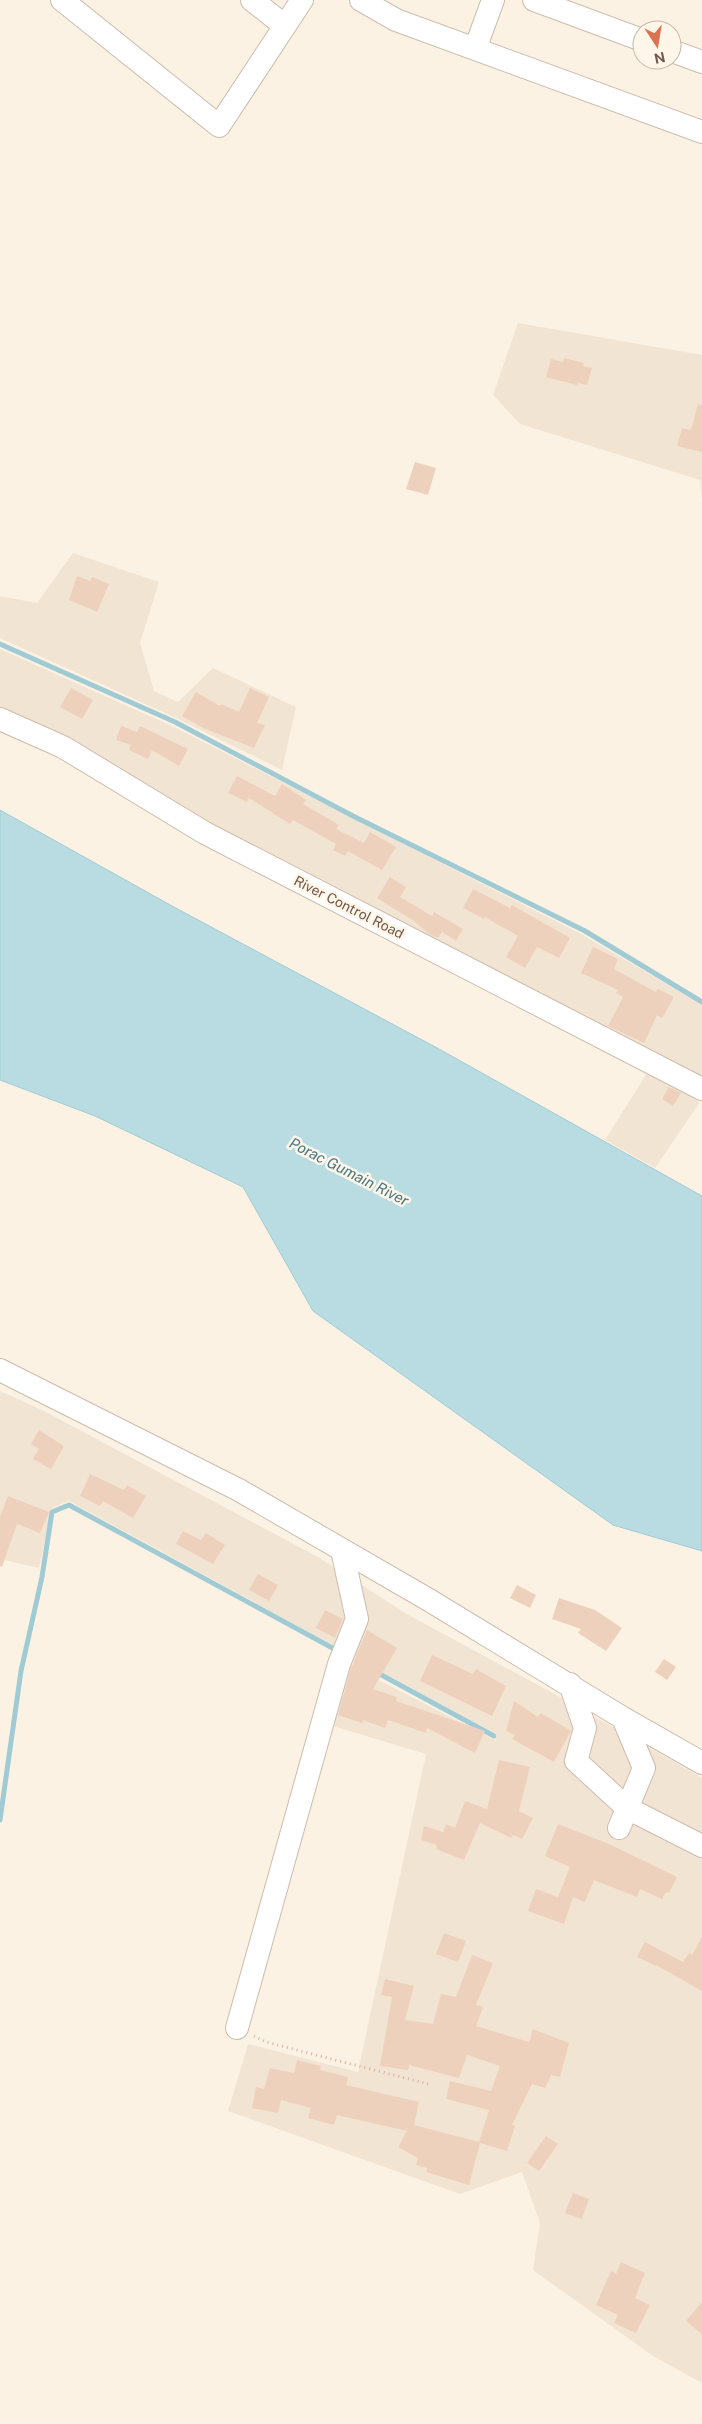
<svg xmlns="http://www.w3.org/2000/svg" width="702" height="2424" viewBox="0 0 702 2424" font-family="'Public Sans',sans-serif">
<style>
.residential{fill:#f2e4d2}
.water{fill:#b9dce3;stroke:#a0cbd4}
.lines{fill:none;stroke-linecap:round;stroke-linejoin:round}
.stream{stroke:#a0cbd4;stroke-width:5}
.building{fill:#eed1bc}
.minor-casing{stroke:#cdbcad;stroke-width:24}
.path{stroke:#d3b4a0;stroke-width:3;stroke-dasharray:1 4;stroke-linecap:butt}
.minor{stroke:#fff;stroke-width:22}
.labels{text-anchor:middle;stroke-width:5;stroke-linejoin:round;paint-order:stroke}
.street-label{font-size:14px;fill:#71594b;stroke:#fef6e8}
.water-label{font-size:15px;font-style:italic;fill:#467883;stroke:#fef6e8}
</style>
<rect width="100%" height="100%" fill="#fbf2e3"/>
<path class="residential" d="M518,323L702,355V500L700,480L520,424L493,395Z
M73,553L159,582L140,643L154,691L178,702L213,668L296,707L282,770L176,718L0,638V596L37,603Z
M0,649L174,727L583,935L702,1005V1084L0,711Z
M649,1070L700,1102L655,1168L605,1140Z
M0,1391L44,1411L318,1557L405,1613L560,1697L702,1778V2383L653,2356L533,2270L540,2223L522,2172L460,2194L228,2111L248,2044L358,2072L426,1754L316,1721L336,1658L495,1740L498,1735L69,1501L52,1508L39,1568L0,1559Z"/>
<path class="water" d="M0,810L172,906L439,1049L702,1196V1551L613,1525L313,1311L243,1187L95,1116L0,1080Z"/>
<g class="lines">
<path class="stream" d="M0,644L175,722L353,816L585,931L702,1002
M376,1672L494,1736
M0,1820L21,1671L42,1577L52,1512L69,1505L338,1651"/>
</g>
<path class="building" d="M564,358L584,363L583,366L592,368L587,385L578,383L577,385L546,377L551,359L563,362Z
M698,404L702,405V452L677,446L682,428L691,430Z
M415,462L436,468L428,495L406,489Z
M77,576L90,581L92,577L109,584L97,612L69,600Z
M71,688L93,700L82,719L60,707Z
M250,688L269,697L257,723L265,725L254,748L203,728L182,716L196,692L220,706L221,704L239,712Z
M121,726L137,732L140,726L188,749L179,766L152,750L148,759L129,750L131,745L116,740Z
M237,776L275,796L282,784L306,800L303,804L339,825L336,829L364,843L370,832L396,847L382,870L348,851L345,856L333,850L336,844L293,820L290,824L249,798L247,802L228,793Z
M390,877L406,887L400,897L432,916L434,912L463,929L456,941L442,932L438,938L429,934L414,921L377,898Z
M473,889L510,908L512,905L570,938L559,958L537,947L525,968L506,957L518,936L485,917L484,919L463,908Z
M593,947L618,959L614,969L656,992L658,989L674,997L662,1018L657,1015L644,1043L608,1026L623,997L616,993L618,990L581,973Z
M669,1087L681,1093L673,1106L662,1099Z
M39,1430L64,1446L51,1469L33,1459L39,1449L31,1444Z
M90,1474L124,1490L127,1485L146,1496L133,1518L103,1501L100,1506L80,1496Z
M8,1496L49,1512L40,1533L17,1524L2,1567L0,1566V1517Z
M183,1531L201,1540L206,1533L225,1545L213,1564L176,1544Z
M258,1574L278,1585L269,1601L249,1590Z
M517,1585L536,1595L530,1608L510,1598Z
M559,1598L595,1610L622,1628L606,1651L578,1633L581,1629L552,1619Z
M325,1610L343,1619L335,1638L316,1628Z
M367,1630L397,1648L373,1689L397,1697L396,1701L485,1731L475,1753L427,1728L426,1733L388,1720L385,1728L363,1720L362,1723L338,1715L351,1668Z
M432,1655L473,1674L476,1669L506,1686L492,1716L420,1681Z
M664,1659L676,1667L667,1680L655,1672Z
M514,1701L538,1717L541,1713L571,1731L554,1762L512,1739L515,1735L506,1731Z
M499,1760L530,1767L519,1811L533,1818L522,1839L513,1835L511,1838L480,1823L464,1860L436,1849L437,1845L421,1840L424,1826L443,1832L446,1824L455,1828L465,1801L487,1809Z
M558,1824L609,1844L677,1877L669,1893L666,1892L662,1899L640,1889L637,1897L594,1880L585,1902L573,1897L564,1924L528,1911L536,1889L558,1897L570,1867L545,1856Z
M444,1933L466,1941L458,1962L436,1954Z
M702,1937V1991L656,1965V1966L637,1957L645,1942L683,1962L689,1953L692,1955Z
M472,1955L493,1963L476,2005L483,2007L476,2026L529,2042L533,2029L569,2043L560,2077L551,2075L545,2088L532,2084L512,2125L515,2126L507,2151L480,2143L469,2185L426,2172L427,2168L416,2165L418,2158L398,2147L407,2131L337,2115L334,2125L308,2118L311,2108L281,2100L278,2113L252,2108L256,2087L264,2089L270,2068L294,2073L297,2060L321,2066L320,2070L348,2077L346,2085L419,2102L414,2125L479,2142L489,2110L446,2099L450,2081L491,2091L500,2066L467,2055L459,2078L409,2065L408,2070L380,2066L392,1997L381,1995L385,1979L414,1986L405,2020L433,2024L441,1994L456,1997Z
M546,2136L558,2144L539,2171L527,2163Z
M573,2193L589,2199L582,2219L565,2213Z
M621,2262L645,2273L635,2298L650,2305L636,2333L614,2323L618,2315L596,2305L611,2271L616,2274Z
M702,2302V2334L686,2321Z"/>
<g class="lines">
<g class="minor-casing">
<path id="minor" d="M62,0L219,126L302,0
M252,0L285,26
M361,0L396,20L702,132
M534,0L642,40
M475,49L493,0
M672,51L702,62
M0,719L63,747L205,833L702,1089
M0,1370L239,1490L429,1600L623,1718L702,1763
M570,1684L585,1728L576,1761L627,1808L702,1846
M619,1828L644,1768L623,1718
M237,2028L339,1664L357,1619L342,1550"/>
</g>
<path class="path" d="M254,2036L266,2042L432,2085"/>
<use href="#minor" class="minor"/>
</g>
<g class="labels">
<g class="street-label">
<text transform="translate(349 907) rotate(27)" y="5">River Control Road</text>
</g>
<g class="water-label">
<text transform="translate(349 1172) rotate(27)" y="5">Porac Gumain River</text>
</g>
</g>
<g transform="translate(657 45) rotate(168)"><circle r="24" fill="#fef6e8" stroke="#c6b7a9"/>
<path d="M0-4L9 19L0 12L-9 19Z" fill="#de714f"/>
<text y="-8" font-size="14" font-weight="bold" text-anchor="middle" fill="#71594b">N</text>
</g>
</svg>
